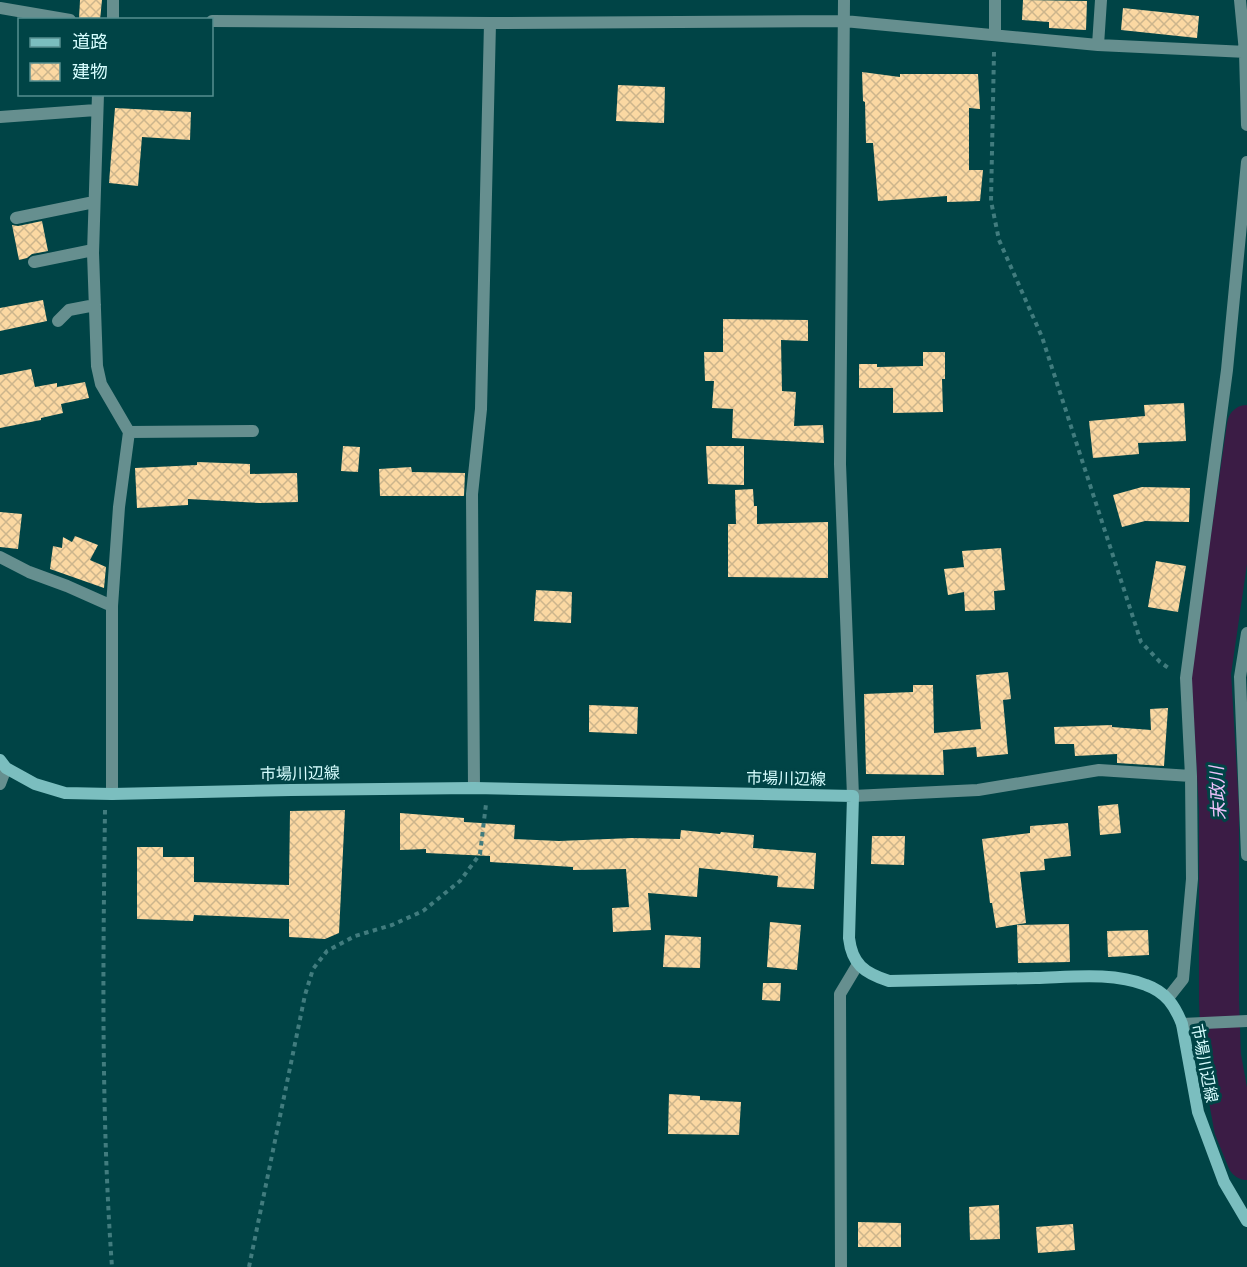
<svg xmlns="http://www.w3.org/2000/svg" width="1247" height="1267" viewBox="0 0 1247 1267" font-family="Poppins,'Noto Sans JP',sans-serif">
<style>
.lines{fill:none;stroke-linecap:round;stroke-linejoin:round}
.river{stroke:#3b1c45;stroke-width:40}
.building{fill:url(#building-cross-hatch)}
.path{stroke:#417c7e;stroke-width:4;stroke-dasharray:4.5 4.5;stroke-linecap:butt}
.street{stroke:#668f8f;stroke-width:12}
.secondary{stroke:#7bbebf;stroke-width:12}
.labels{text-anchor:middle;stroke-width:6;stroke-linejoin:round;paint-order:stroke}
.street-label{font-size:16px;fill:#d6fdfe;stroke:#004446}
.water-label{font-size:18px;font-style:italic;fill:#edc2fb;stroke:#004446}
</style>
<defs>
<pattern id="building-cross-hatch" width="8" height="8" patternUnits="userSpaceOnUse" patternTransform="scale(1.5)"><rect width="8" height="8" fill="#fbd8a2"/><path d="M0 0l8 8M0 8l8-8" fill="none" stroke="#ccb58c"/></pattern>
</defs>
<rect width="100%" height="100%" fill="#004446"/>
<g class="lines">
<path class="river" d="M1247,425L1211,673L1219,808V1000L1221,1056L1234,1128L1247,1160"/>
</g>
<path class="building" d="M80,0H102L100,20L79,19Z
M1023,0L1087,1L1086,30L1049,28V22L1022,20Z
M1123,8L1199,16L1197,38L1121,30Z
M862,72L900,77V74H978L980,109L969,108V170H983L980,201L947,202V196L878,201L873,143H866L865,102L863,101Z
M618,85L665,87L664,123L616,121Z
M115,108L191,112L190,140L142,137L138,186L109,183Z
M42,221L48,251L32,254L27,258L19,260L12,225L18,226Z
M43,300L47,321L0,331V308Z
M723,319L808,320V341L781,340L782,391L796,392L794,426L823,425L824,443L732,438L733,409L712,408L714,381H705L704,352H723Z
M923,352H945V379H942L943,412L893,413V388H859V364H877V367L923,366Z
M31,369L35,387L57,383V387L85,382L89,398L61,404L63,413L41,418V420L0,428V375Z
M1184,403L1186,441L1138,443L1139,454L1093,458L1089,421L1145,416L1144,405Z
M343,446L360,447L358,472L341,471Z
M706,446H744V485L708,484Z
M197,462L250,464V474L297,473L298,502L260,503L188,499V505L137,508L135,468L197,465Z
M411,467L412,472L465,473L464,496H380L379,469Z
M1142,487L1190,488L1189,522L1145,521L1122,527L1113,495Z
M753,489L754,506H757V524L828,522V578L728,577V524H736L735,490Z
M0,512L22,514L18,549L0,547Z
M75,536L98,545L90,560L106,567L104,588L50,569L53,546L62,548L63,537L72,542Z
M1001,548L1005,590L994,591L995,610L965,611L964,592L948,595L944,569L964,567L962,551Z
M1156,561L1186,566L1178,612L1148,607Z
M536,590L572,592L571,623L534,621Z
M1008,672L1011,699L1003,700L1008,754L977,757L976,747L943,750L944,775L866,774L864,694L913,692V685H933L934,733L981,729L976,675Z
M589,705L638,707L637,734L589,732Z
M1168,708L1164,766L1117,763V754L1075,756L1074,744H1055L1054,727L1112,725V727L1151,730L1150,709Z
M1118,804L1121,833L1100,835L1098,806Z
M345,810L339,933L325,939L289,937V919L194,915L193,921L137,919V847H163V857H194V882L289,885L290,811Z
M400,813L464,818V822L515,825L514,839L559,841L632,838L680,839L681,830L720,834L721,832L754,835L753,848L816,853L814,889L777,887L778,876L699,868L697,897L648,893L651,930L613,932L612,908L629,907L626,869L573,870V867L490,862V856L426,853V849L400,850Z
M1068,823L1071,856L1044,859L1045,870L1020,872L1026,923L996,928L992,903H990L982,839L1030,833V826Z
M872,836H905L904,865L871,864Z
M770,922L801,925L797,970L767,967Z
M1069,924L1070,962L1018,963L1017,925Z
M1148,930L1149,955L1108,957L1107,931Z
M665,935L701,937L700,968L663,967Z
M763,983H781L780,1001L762,1000Z
M669,1094L700,1096V1100L741,1102L739,1135L668,1134Z
M999,1205L1000,1239L970,1240L969,1207Z
M858,1222L901,1223V1247H858Z
M1073,1224L1075,1250L1038,1253L1036,1227Z"/>
<g class="lines">
<path class="path" d="M994,52L991,201L999,240L1042,337L1141,642L1160,662L1170,669
M105,810C103,962 101,1115 112,1267
M249,1267L305,995L313,969L327,951L355,936L392,925L423,911L460,881L480,854L486,804"/>
<path class="street" d="M113,0V20
M844,0L840,464L853,796L978,790L1099,770L1191,776
M1240,0L1245,52L1247,125
M0,8L70,20
M212,21L490,23L844,21L1098,45L1247,52
M995,35V0
M1098,45L1101,0
M98,94L93,253L97,366L101,384L129,432L119,507L112,606V794
M0,117L96,110
M16,218L94,202
M34,262L93,250
M58,321L69,310L95,305
M129,432L253,431
M0,557L29,572L67,586L112,606
M1247,633L1240,677L1247,855
M0,784L6,768
M474,788L472,494L481,409L490,23
M1168,998L1183,979L1192,879L1191,776L1186,678L1227,370L1247,162
M1182,1024L1247,1021
M841,1267L840,994L858,964"/>
<path class="secondary" d="M0,760L6,768L35,784L65,793L112,794L291,790L474,788L853,796L849,938C852,964 864,973 889,981C938,980 987,979 1036,978C1072,977 1113,972 1146,985C1166,992 1175,1006 1182,1024L1198,1112L1224,1182L1247,1221"/>
</g>
<g class="labels">
<g class="street-label">
<text transform="translate(300 773) rotate(-1)" y="6">市場川辺線</text>
<text transform="translate(786 778) rotate(1)" y="6">市場川辺線</text>
<text transform="translate(1205 1063) rotate(79)" y="6">市場川辺線</text>
</g>
<g class="water-label">
<text transform="translate(1218 793) rotate(-93)" y="6">末政川</text>
</g>
</g>
<rect x="18" y="18" width="195" height="78" fill="#004446" stroke="#568e90" stroke-width="1.5"/>
<rect x="30" y="38" width="30" height="9" fill="#7bbebf" stroke="#568e90" stroke-width="1.5"/>
<text x="72" y="48" font-size="18" fill="#d6fdfe">道路</text>
<rect x="30" y="63" width="30" height="18" fill="url(#building-cross-hatch)" stroke="#568e90" stroke-width="1.5"/>
<text x="72" y="78" font-size="18" fill="#d6fdfe">建物</text>
</svg>
